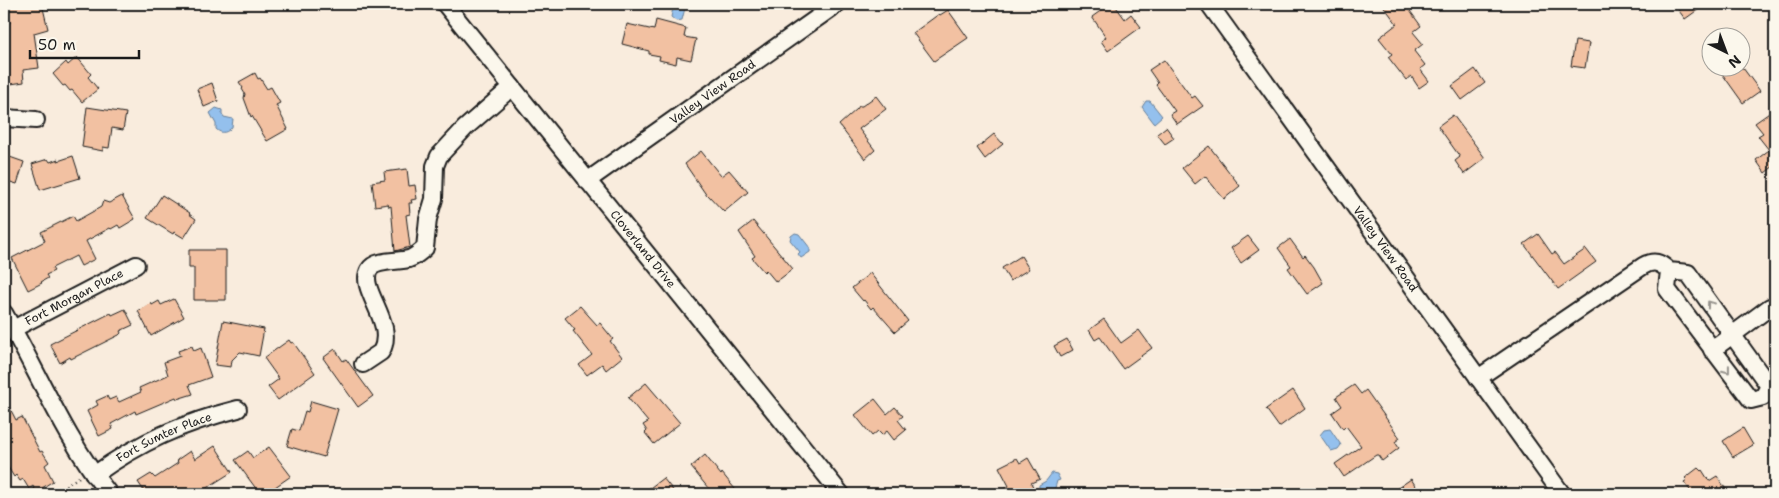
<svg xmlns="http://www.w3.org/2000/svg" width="1779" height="498" viewBox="0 0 1779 498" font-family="'Shantell Sans',sans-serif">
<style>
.water{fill:#94c0ed;stroke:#647e99}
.building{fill:#f2c1a2;stroke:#1c1c1c}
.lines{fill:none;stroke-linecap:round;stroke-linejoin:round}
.minor-casing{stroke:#1c1c1c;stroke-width:20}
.path{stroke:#1c1c1c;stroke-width:2.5;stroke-dasharray:1 4;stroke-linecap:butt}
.minor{stroke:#fbf7ec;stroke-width:16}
.oneway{stroke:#97948e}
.labels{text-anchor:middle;stroke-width:5;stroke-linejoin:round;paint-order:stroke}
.street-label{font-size:12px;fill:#1c1c1c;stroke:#fbf7ec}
</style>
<rect width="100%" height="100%" fill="#f9ecdd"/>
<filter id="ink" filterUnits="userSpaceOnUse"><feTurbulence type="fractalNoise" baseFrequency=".02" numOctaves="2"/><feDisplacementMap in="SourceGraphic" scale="10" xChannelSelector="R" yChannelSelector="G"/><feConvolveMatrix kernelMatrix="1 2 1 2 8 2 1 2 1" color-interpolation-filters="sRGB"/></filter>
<g filter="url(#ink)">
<path class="water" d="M674,4H686L682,20L676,21L671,17Z
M1146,101H1150L1162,116L1154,123L1142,107Z
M216,108L222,110V114L224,117L233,119L232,127C228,132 222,135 216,129V124L210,113Z
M795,233L799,234L810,248V252L801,258L798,254L800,252L790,240L791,236Z
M1330,429L1341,445L1338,449L1331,451L1320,435L1324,430Z
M1052,473L1057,474L1060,480L1057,481L1055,488C1048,490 1043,495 1039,488V485L1046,481Z"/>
<path class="building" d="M5,4H42L48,29L34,33L39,68L23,70L24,82L4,85V53L7,52L4,38V24L10,23Z
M1110,4H1114L1125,19L1131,14L1141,27L1108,51L1101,41L1106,37L1092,17Z
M1382,4H1405L1421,26L1413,32L1423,44L1414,51L1425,65L1420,69L1429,81L1419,88L1411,76L1406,80L1388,57L1392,54L1379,38L1397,24Z
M1674,4H1706L1685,19Z
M948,10L968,38L934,61L913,33L939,14L940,15Z
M656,20L686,28L684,37L696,39L691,60L677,57L676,64L659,60L660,56L649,54V51L622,44L627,24L654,30Z
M1575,41L1589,43L1585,68L1571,66Z
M77,57L91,74L88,77L98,89L82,102L72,90L70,91L65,85L63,86L53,74L66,62L68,65Z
M1164,60L1192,98L1195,96L1203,106L1177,124L1170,114L1175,111L1156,85L1158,83L1149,70Z
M1718,68H1743L1760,91L1743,103Z
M1475,69L1485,83L1462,100L1452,86Z
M255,73L258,79L260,78L267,89L271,87L280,103L276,105L288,129L267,141L252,116L251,117L244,98L245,94L242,89L243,88L239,82Z
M212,83L218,101L204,107L197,89Z
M876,96L886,109L859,129L875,150L865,159L839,125L857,109L859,106H862Z
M87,107L126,113L123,130L112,128L109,148L103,147V151L82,147Z
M1775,109V165L1765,173L1756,160L1769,150L1758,136L1763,133L1755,123Z
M1453,115L1485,158L1464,174L1455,161L1460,157L1438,126Z
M1166,127L1174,138L1165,144L1157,134Z
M994,134L1003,144L985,159L977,148Z
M1209,146L1240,186L1224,199L1205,176L1195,184L1182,168Z
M701,151L721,176L729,170L748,192L724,212L708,195L707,196L685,164Z
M4,155L24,162L17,184L4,180Z
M73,156L80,178L40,190L32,164L48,159L50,162L58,159V161Z
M407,169L409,186L415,185L417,199L411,200L412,203H409L410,214L406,215L410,247L395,251L391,206L389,207L388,204L375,206L372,182L385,180L384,172Z
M162,195L190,213L189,214L196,219L184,238L174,232L173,234L147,218Z
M122,196L135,219L120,228L118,225L111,229L110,228L86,241L95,259L81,266L76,256L52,268L54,271L46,275L48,278L41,282L42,283L28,290L12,258L45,241L41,232L73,216L76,221L101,207L103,201L109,203Z
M753,221L793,269L776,282L766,270L764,272L752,258L755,256L739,232Z
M1538,234L1552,254L1555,252L1564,264L1586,249L1596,262L1558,289L1524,244Z
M1248,236L1259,250L1241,263L1231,248Z
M1290,239L1303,257L1305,255L1314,267L1323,283L1307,294L1288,268L1291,266L1278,248Z
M189,250H226V300H194V268H189Z
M1021,256L1029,269L1010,281L1002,268Z
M870,273L908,321L895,332L873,307L871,309L864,300L863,301L852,288Z
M174,299L184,317L151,336L138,311L151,303L152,305L159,301L161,305Z
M580,306L597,325L600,323L613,339L610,341L622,357L606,370L602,364L587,375L579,365L592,355L573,331L575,330L565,318Z
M125,309L133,325L120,331L121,333L119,335L71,359L70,357L60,363L50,344L111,313L112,315Z
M1104,319L1121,343L1139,330L1152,348L1123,369L1100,337L1095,340L1089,330Z
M223,321L264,329L259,356L240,352L232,360L231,367L215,365Z
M1067,339L1073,350L1060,357L1054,346Z
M289,340L291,343L293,342L315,373L278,400L268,387L279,379L264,358Z
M192,346L194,351L201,348L211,377L189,385L193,394L177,399L176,397L136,414L135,411L111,424L113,429L99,436L87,411L98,405L96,401L107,396L109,400L116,397L119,402L141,392L139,388L168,375L164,362L180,356L178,351Z
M335,349L343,361L346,359L373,396L358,407L323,358Z
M646,383L680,423L654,444L645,433L647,431L643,425L648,422L628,398Z
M1354,385L1361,394L1366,390L1400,438L1395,442L1399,448L1382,461L1378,455H1376L1344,477L1335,464L1361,446L1346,426L1343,429L1332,413L1342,406L1336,397Z
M1293,390L1305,408L1279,427L1266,409Z
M4,397L16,420L22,417L40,452L42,451L49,462L45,465L53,481L36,492L33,486L29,489L23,479L20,481L16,475L14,477L4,461Z
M875,399L887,414L895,407L903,416L898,420L906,430L894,440L887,431L882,435L878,431L872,436L855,415Z
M311,401L338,409L324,457L287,446L292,429L299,431L305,411L308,412Z
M1743,428L1753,445L1733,457L1723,441Z
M215,446L232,472L197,494H146L138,482L151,474L155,478L178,463L177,460L190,451L195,459Z
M269,447L291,476L265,494H260L235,460L248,451L253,458Z
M705,455L721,475L722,473L739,494H713L691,467Z
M1017,458L1020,463L1028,458L1040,479L1031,483L1037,494H995L1009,486L999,467Z
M1698,468L1701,471L1702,470L1709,481L1717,476L1729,494H1690L1692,493L1684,482L1687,480L1685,478Z
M663,478L676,494H642Z
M1411,479L1421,494H1389Z"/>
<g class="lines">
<g class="minor-casing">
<g id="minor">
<path id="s1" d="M445,4L841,494"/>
<path id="s2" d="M1209,4L1562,494"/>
<path d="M4,118L36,120"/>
<path id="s3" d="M587,181L837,4"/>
<path d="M4,313C39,374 65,439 109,494"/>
<path id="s4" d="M13,329L136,265"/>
<path d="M1712,350L1770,307"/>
<path d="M363,364L381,352C397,323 358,290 369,270C375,259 398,262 409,259C415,257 420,252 425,248L428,219L434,199L435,166L439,156L465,128L512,87"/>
<path d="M1478,378L1643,266C1654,260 1660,262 1669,271L1688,273L1769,386L1763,397L1751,400L1667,289L1669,271"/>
<path id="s5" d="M94,475C140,442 182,423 238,409"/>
</g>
</g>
<path class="path" d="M53,494L79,477"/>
<use href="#minor" class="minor"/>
</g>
<defs><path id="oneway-chevron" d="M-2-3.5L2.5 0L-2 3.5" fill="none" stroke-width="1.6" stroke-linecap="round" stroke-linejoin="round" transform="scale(1.25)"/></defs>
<g class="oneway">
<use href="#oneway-chevron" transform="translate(1710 304) rotate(-126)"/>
<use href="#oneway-chevron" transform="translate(1727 370) rotate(52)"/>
</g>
</g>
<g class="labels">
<g class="street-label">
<text dy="4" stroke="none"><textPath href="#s3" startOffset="154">Valley View Road</textPath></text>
<text dy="4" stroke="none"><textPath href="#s1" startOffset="315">Cloverland Drive</textPath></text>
<text dy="4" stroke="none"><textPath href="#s2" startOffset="302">Valley View Road</textPath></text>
<text dy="4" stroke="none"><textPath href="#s4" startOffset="69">Fort Morgan Place</textPath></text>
<text dy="4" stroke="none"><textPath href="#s5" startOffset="80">Fort Sumter Place</textPath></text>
</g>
</g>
<rect width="1779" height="498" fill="none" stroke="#fbf7ec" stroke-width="20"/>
<rect x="10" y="10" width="1759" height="478" fill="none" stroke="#1c1c1c" stroke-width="2" filter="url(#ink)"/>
<g transform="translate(1726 52) rotate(138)"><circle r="24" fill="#fbf7ec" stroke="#a29f99"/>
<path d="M0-4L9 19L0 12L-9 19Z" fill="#1c1c1c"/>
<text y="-8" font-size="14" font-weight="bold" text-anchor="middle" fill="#1c1c1c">N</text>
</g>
<path d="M30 50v8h109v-8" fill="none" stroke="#1c1c1c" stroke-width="2.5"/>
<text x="38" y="50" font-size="15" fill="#1c1c1c" stroke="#fbf7ec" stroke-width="4" paint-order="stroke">50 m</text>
</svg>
